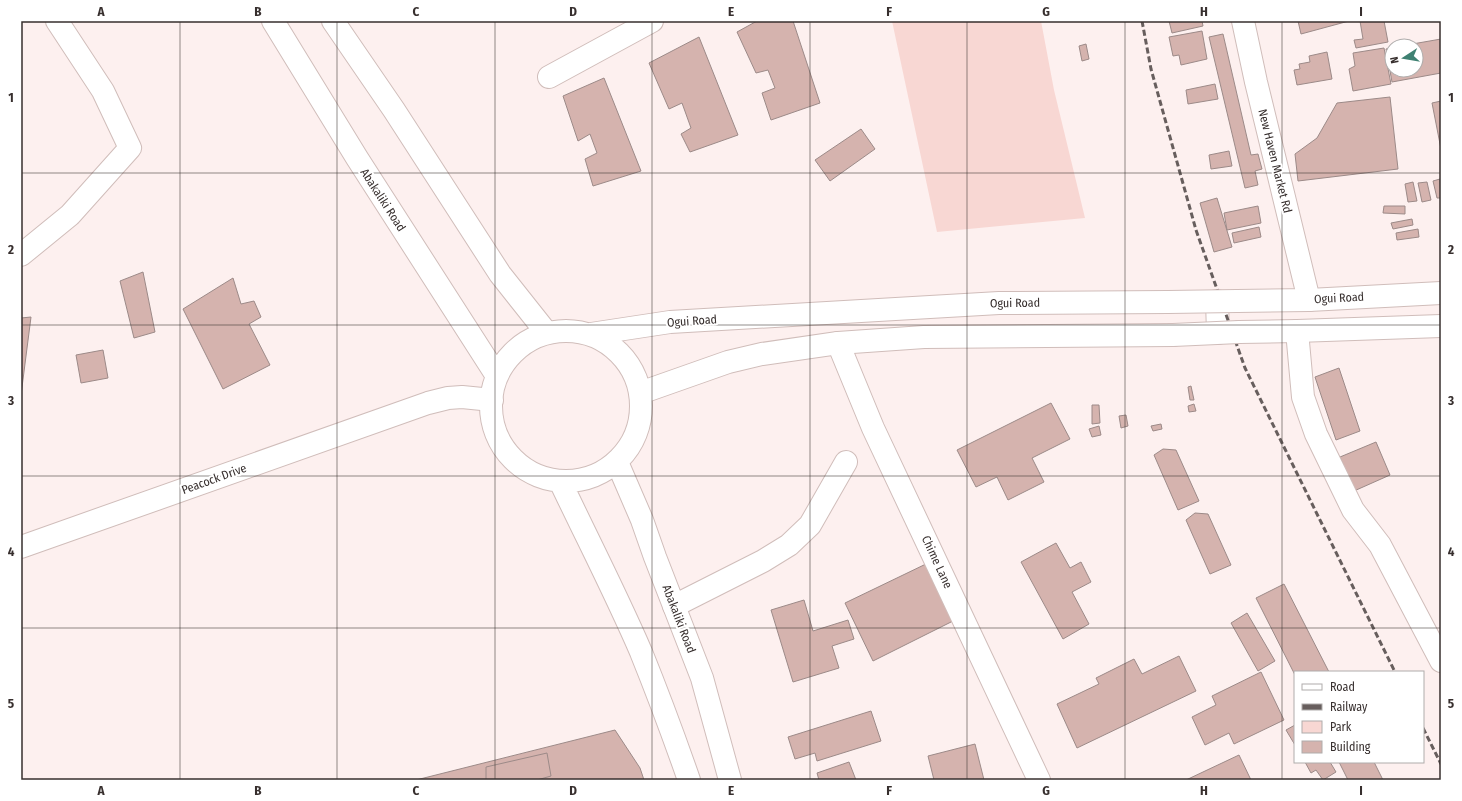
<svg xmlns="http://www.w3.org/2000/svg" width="1462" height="801" viewBox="0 0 1462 801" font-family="'Fira Sans Condensed',sans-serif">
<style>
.green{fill:#f8d7d3}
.building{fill:#d5b3ae;stroke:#9c8a88}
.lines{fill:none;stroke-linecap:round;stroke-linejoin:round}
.minor-casing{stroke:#d0bdba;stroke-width:24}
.major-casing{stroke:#d0bdba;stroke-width:24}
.minor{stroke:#fff;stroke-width:22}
.major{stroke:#fff;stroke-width:22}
.rail{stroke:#675e5d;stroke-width:3;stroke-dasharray:6 3;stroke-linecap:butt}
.major-bridge-casing{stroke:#d0bdba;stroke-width:24;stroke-linecap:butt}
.major-bridge{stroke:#fff;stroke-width:22}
.grid{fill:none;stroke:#372f2e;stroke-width:1;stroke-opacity:0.55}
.labels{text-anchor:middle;stroke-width:4;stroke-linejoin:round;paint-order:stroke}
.street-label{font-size:12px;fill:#372f2e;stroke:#fff}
.neatline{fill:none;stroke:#372f2e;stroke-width:1.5}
.grid-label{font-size:13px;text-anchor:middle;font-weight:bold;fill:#372f2e}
</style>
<rect width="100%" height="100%" fill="#fdf0ef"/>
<path class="green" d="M892,21H1041L1054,90L1085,218L937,232Z"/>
<path class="building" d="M757,21H793L820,103L771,120L762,93L775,88L768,70L756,73L737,32Z
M1169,21H1202L1203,26L1172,33Z
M1298,21H1349L1301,34Z
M1360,21H1384L1388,42L1356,48L1354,40L1363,39Z
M1202,31L1207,59L1181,65L1179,55L1173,56L1169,37Z
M1223,34L1251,155L1258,154L1262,169L1255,171L1258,185L1245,188L1209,37Z
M699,37L738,135L690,152L681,134L691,128L682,103L669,109L649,63Z
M1441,39V73L1392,82L1386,49L1392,48V70H1416V46H1401Z
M1086,44L1089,59L1082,61L1079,46Z
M1384,48L1391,84L1353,91L1349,69L1355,66L1353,53Z
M1327,52L1332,79L1297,85L1294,70L1300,69L1299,64L1310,62L1309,56Z
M604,78L641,171L593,186L585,159L597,153L590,134L578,141L563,96Z
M1215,84L1218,99L1188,104L1186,90Z
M1390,97L1398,169L1298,181L1295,154L1317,138L1337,103Z
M1441,101V149L1432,103Z
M861,129L875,149L830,181L815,160Z
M1229,151L1232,166L1211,169L1209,155Z
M1440,179L1441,198H1437L1433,181Z
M1413,182L1417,201L1408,202L1405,184Z
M1427,182L1431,200L1422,202L1418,183Z
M1217,198L1232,247L1214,252L1200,203Z
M1258,206L1261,223L1227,230L1224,213Z
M1384,206H1405V214L1383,213Z
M1412,219L1413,225L1393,229L1391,223Z
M1259,227L1261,237L1234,243L1232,233Z
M1418,229L1419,237L1397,240L1396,233Z
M143,272L155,332L134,338L120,281Z
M233,278L241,304L254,301L261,317L249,324L270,365L223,389L183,309Z
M31,317L21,395V318Z
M103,350L108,378L81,383L76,355Z
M1339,368L1360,431L1336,440L1315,377Z
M1191,386L1194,400H1190L1188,387Z
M1051,403L1070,439L1032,458L1044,482L1008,500L997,477L976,487L957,450Z
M1194,404L1196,411L1189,412L1188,406Z
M1092,405H1099L1100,423L1092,424Z
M1126,415L1128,426L1121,428L1119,416Z
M1161,424L1162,429L1153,431L1151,426Z
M1099,426L1101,435L1092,437L1089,429Z
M1376,442L1390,475L1354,491L1340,457Z
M1163,449L1176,450L1199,501L1178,510L1154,455Z
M1195,513L1208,514L1231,565L1210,574L1186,520Z
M1056,543L1070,568L1081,562L1091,582L1072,592L1089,624L1063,639L1021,562Z
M928,563L955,620L873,661L845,603Z
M1284,584L1329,672H1295V675L1256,598Z
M804,600L813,631L848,620L854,639L832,646L839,668L793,682L771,610Z
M1247,613L1275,661L1258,671L1231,623Z
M1179,656L1196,691L1077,748L1057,704L1099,684L1096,678L1134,659L1142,674Z
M1261,672L1284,720L1234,744L1229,733L1205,745L1192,717L1216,705L1212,696Z
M871,711L881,741L817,761L815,753L795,759L788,737Z
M1295,725V745L1286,730Z
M615,730L640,768L644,780H416Z
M975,744L984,780H934L928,756Z
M547,753L551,776L537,780H486V767Z
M1239,755L1251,780H1186Z
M849,762L856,780H819L817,773Z
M1305,762H1330L1336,772L1323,780L1316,770L1311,773Z
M1339,762H1374L1383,780H1348Z"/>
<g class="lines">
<g class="minor-casing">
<path id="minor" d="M1243,21L1256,82L1309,300
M549,77L652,21
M21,255L70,215L130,148L103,91L57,21
M1297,331L1303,397L1316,434L1353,510L1380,545L1441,661
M838,343L873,428L1039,780
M21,547L428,403L448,398L462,397L492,400
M674,606L763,561L789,545L810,525L846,462"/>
</g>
<g class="major-casing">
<path id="major" d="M273,21L357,158L497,376
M333,21L394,110L500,274L546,332
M1217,301L1218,333
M1237,301L1309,300L1441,293
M491 406a75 75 0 1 1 150 0a75 75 0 1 1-150 0Z
M1239,332L1297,331L1441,326
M591,334L670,322L999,303L1168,302
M640,393L728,362L762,354L838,343L924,337L1173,335
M617,462L642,520L655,557L702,678L730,780
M560,481C587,538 616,594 641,652C658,694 674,737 689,780"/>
</g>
<use href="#minor" class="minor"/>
<use href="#major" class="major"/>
<path class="rail" d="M1142,21L1151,69L1196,230L1245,368L1395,672
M1423,728L1441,764"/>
<g class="major-bridge-casing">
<path id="major-bridge" d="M1168,302L1237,301
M1173,335L1239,332"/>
</g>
<use href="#major-bridge" class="major-bridge"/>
</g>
<path class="grid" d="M180,21V780M337,21V780M495,21V780M652,21V780M810,21V780M967,21V780M1125,21V780M1282,21V780M21,173H1441M21,325H1441M21,476H1441M21,628H1441"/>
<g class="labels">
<g class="street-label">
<text transform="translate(1275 161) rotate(76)" y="4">New Haven Market Rd</text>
<text transform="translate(383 200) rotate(57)" y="4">Abakaliki Road</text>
<text transform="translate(1339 298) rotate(-3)" y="4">Ogui Road</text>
<text transform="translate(1015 303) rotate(-1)" y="4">Ogui Road</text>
<text transform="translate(692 321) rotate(-4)" y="4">Ogui Road</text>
<text transform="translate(214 479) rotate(-20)" y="4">Peacock Drive</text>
<text transform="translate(937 562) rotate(65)" y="4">Chime Lane</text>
<text transform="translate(679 619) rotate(69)" y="4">Abakaliki Road</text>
</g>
</g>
<rect width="1462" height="801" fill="none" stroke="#ffffff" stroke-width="44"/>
<rect x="1294" y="671" width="130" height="92" fill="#ffffff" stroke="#afacab"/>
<rect x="1302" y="684" width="20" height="6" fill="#ffffff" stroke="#afacab"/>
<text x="1330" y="691" font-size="12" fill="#372f2e">Road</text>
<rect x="1302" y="704" width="20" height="6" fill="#675e5d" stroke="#afacab"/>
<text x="1330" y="711" font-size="12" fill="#372f2e">Railway</text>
<rect x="1302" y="721" width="20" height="12" fill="#f8d7d3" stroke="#afacab"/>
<text x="1330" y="731" font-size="12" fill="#372f2e">Park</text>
<rect x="1302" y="741" width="20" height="12" fill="#d5b3ae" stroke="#afacab"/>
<text x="1330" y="751" font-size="12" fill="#372f2e">Building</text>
<g transform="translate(1404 58) rotate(258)"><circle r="19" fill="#ffffff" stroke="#afacab"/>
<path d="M0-3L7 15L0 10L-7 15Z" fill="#3f8172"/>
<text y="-6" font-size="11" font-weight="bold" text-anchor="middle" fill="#372f2e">N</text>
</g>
<rect x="22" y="22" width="1418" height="757" class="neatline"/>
<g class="grid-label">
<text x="101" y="16">A</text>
<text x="258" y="16">B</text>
<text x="416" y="16">C</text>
<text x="573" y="16">D</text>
<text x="731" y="16">E</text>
<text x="889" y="16">F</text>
<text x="1046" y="16">G</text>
<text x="1204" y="16">H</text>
<text x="1361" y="16">I</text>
<text x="11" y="102">1</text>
<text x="1451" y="102">1</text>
<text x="11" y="254">2</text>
<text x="1451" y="254">2</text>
<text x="11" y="405">3</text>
<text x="1451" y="405">3</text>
<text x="11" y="556">4</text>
<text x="1451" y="556">4</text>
<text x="11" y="708">5</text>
<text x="1451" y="708">5</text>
<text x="101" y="795">A</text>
<text x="258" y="795">B</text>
<text x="416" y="795">C</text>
<text x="573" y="795">D</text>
<text x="731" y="795">E</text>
<text x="889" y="795">F</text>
<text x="1046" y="795">G</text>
<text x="1204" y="795">H</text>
<text x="1361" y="795">I</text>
</g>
</svg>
